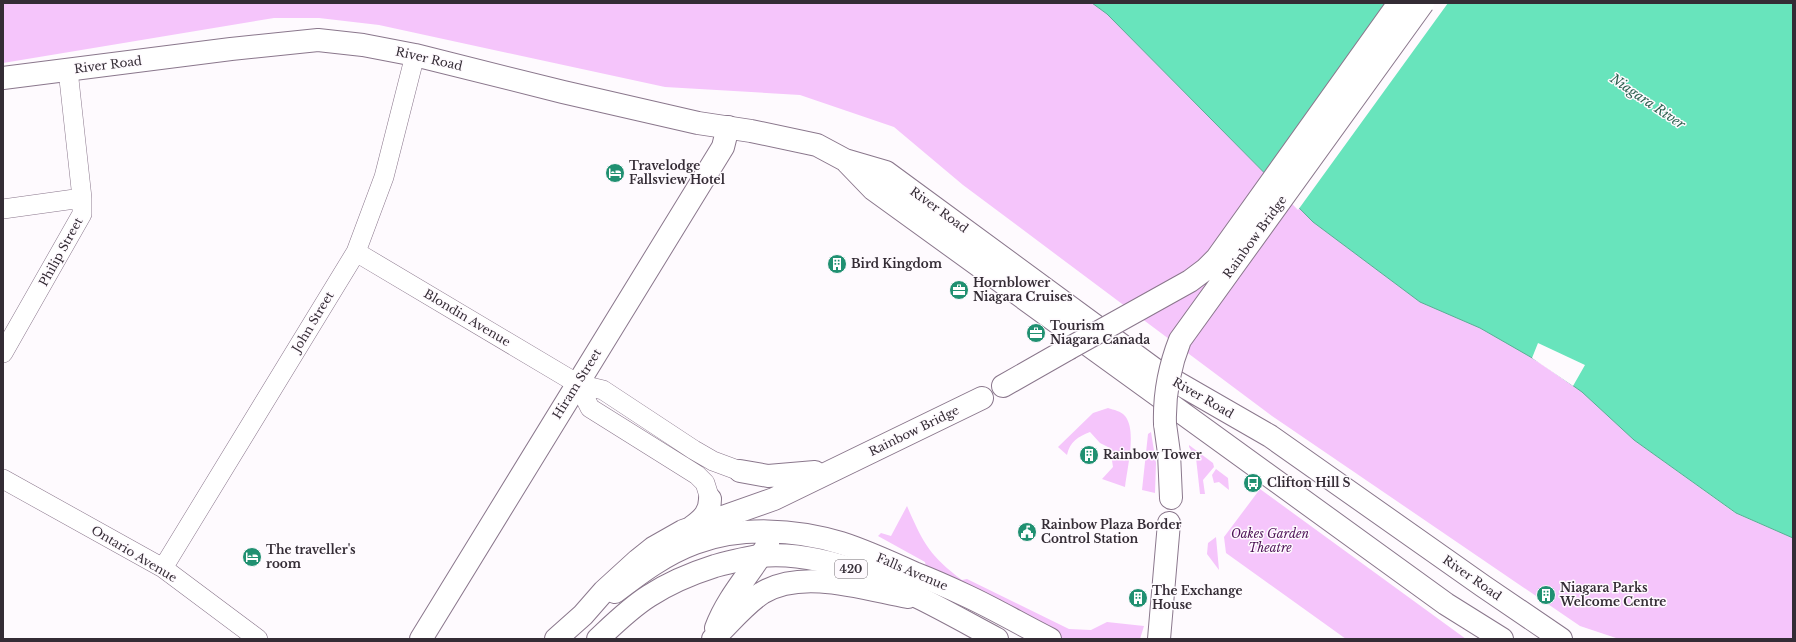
<svg xmlns="http://www.w3.org/2000/svg" width="1796" height="642" viewBox="0 0 1796 642" font-family="'Libre Baskerville',serif">
<style>
.green{fill:#f5c5fb}
.water{fill:#68e4bc;stroke:#58ad94}
.pier{fill:#fefafe}
.lines{fill:none;stroke-linecap:round;stroke-linejoin:round}
.minor-casing{stroke:#8a778c;stroke-width:20}
.tertiary-casing{stroke:#8a778c;stroke-width:24}
.secondary-casing{stroke:#8a778c;stroke-width:24}
.trunk-casing{stroke:#8a778c;stroke-width:24}
.minor{stroke:#fff;stroke-width:19}
.tertiary{stroke:#fff;stroke-width:22}
.secondary{stroke:#fff;stroke-width:22}
.trunk{stroke:#fff;stroke-width:22}
.trunk-bridge-casing{stroke:#8a778c;stroke-width:24;stroke-linecap:butt}
.trunk-bridge{stroke:#fff;stroke-width:22}
.labels{text-anchor:middle;stroke-width:3;stroke-linejoin:round;paint-order:stroke}
.shield{fill:#fefafe;stroke:#716a71;stroke-width:1}
.shield-label{font-size:11px;font-weight:bold;fill:#342c35}
.street-label{font-size:12px;fill:#342c35;stroke:#fefafe}
.poi-label{font-size:12px;font-weight:bold;fill:#342c35;stroke:#fefafe;text-anchor:start}
.park-label{font-size:12px;font-style:italic;fill:#4e1356;stroke:#fefafe}
.water-label{font-size:13px;font-style:italic;fill:#2d604f;stroke:#fefafe}
</style>
<rect width="100%" height="100%" fill="#fefafe"/>
<path class="green" d="M3,3H1092L1107,14L1313,222L1420,302L1480,328L1541,363L1582,392L1634,440L1735,513L1793,538V639H1619L1580,626L1272,416L963,185L894,127L800,95L665,87L379,25L319,18H274L3,63Z
M1108,408C1114,410 1121,411 1125,416C1137,430 1127,469 1125,487L1102,479L1113,467L1110,448L1100,443L1090,432C1078,437 1070,441 1067,455L1058,447L1093,413Z
M1151,432L1156,463L1155,493L1142,490L1148,434Z
M1189,445L1213,463L1214,467L1203,480L1205,494H1200L1196,458L1189,447Z
M1216,469L1228,478L1229,490L1219,482L1214,483L1212,475Z
M1260,489L1466,639H1346L1226,553L1224,537Z
M907,506C923,543 930,556 962,580L967,579L1069,629L1091,630L1107,622L1144,626L1140,639H1062L926,567L925,562L878,536L881,533L891,536Z
M1216,537L1219,570L1207,554L1208,543Z"/>
<path class="water" d="M1092,3H1793V538L1736,513L1634,440L1582,392L1541,363L1480,328L1420,302L1313,222L1107,14Z"/>
<path class="pier" d="M1389,3H1448L1298,210L1264,175Z
M1538,343L1585,365L1573,386L1532,358Z"/>
<g class="lines">
<g class="minor-casing">
<path id="minor" d="M3,209L82,198
M356,252L578,384L603,390L694,450L713,461L740,471
M3,353L82,214V198L68,70
M578,384L590,408L697,475L705,483L710,499
M3,479L163,568L258,639
M163,568L356,252L384,177L415,55"/>
</g>
<g class="tertiary-casing">
<path id="tertiary" d="M421,639L723,147L728,127"/>
</g>
<g class="secondary-casing">
<path id="secondary" d="M3,78L231,49L318,40L363,45L415,55L563,92L698,123L751,131L817,145L845,160L886,172L1157,371L1270,436L1483,586L1561,639
M847,162L873,189L1446,604L1502,639
M615,592C640,573 665,554 695,543C740,526 795,529 841,543C866,551 890,562 914,573C932,580 950,588 967,596C995,609 1022,625 1050,639
M716,628C728,596 751,573 768,544
M713,639C729,624 744,605 762,593C802,568 865,589 908,597"/>
</g>
<g class="trunk-casing">
<path id="trunk" d="M1003,386L1068,349
M1165,424L1169,453L1171,498
M740,471L768,476L815,472
M692,527C703,519 710,512 710,499
M556,639L583,615L604,591L638,560L653,548L683,531L774,499L982,398
M598,639C614,624 630,608 649,596C669,583 693,573 715,566C730,562 745,558 760,556C840,548 929,603 997,639
M1159,639L1169,523"/>
</g>
<use href="#minor" class="minor"/>
<use href="#tertiary" class="tertiary"/>
<use href="#secondary" class="secondary"/>
<use href="#trunk" class="trunk"/>
<g class="trunk-bridge-casing">
<path id="trunk-bridge" d="M1068,349L1190,281L1206,269L1217,258L1399,3
M1165,424C1164,394 1169,368 1180,340L1423,3"/>
</g>
<use href="#trunk-bridge" class="trunk-bridge"/>
</g>
<defs>
<g id="hotel-disc" transform="scale(1)"><circle r="9.5" fill="#209071" stroke="#fefafe"/><path d="M-6-4.5h1.5V1H6V5H4.5V3h-9V5H-6ZM-4 0a1.8 1.8 0 1 1 3.6 0ZM.5 0V-2.5h3Q6-2.5 6 0Z" fill="#fff"/></g>
<g id="building-disc" transform="scale(1)"><circle r="9.5" fill="#209071" stroke="#fefafe"/><path d="M-4-6H4V6H1V3H-1V6H-4ZM-2.5-4.3h1.7v1.8h-1.7ZM.8-4.3h1.7v1.8H.8ZM-2.5-1h1.7V.8h-1.7ZM.8-1h1.7V.8H.8Z" fill="#fff"/></g>
<g id="office-disc" transform="scale(1)"><circle r="9.5" fill="#209071" stroke="#fefafe"/><path d="M-6-3h4V-5.5h4V-3h4V5H-6ZM-1-4.5V-3h2v-1.5ZM-6 0V1H6V0Z" fill="#fff"/></g>
<g id="bus-disc" transform="scale(1)"><circle r="9.5" fill="#209071" stroke="#fefafe"/><path d="M-5-6H5V4H4V6H2V4H-2V6H-4V4H-5ZM-3.5-4V0h7V-4ZM-3.5 1.2v1.5H-2V1.2ZM2 1.2v1.5H3.5V1.2Z" fill="#fff"/></g>
<g id="civic-disc" transform="scale(1)"><circle r="9.5" fill="#209071" stroke="#fefafe"/><path d="M-.6-6.5H3V-4.5H.6V-3L4-1V1h2V6H-6V1h2V-1L-.6-3ZM-1.2 2.5V6h2.4V2.5Z" fill="#fff"/></g>
</defs>
<g fill-rule="evenodd">
<use href="#hotel-disc" x="615" y="173"/>
<use href="#building-disc" x="837" y="264"/>
<use href="#office-disc" x="959" y="290"/>
<use href="#office-disc" x="1036" y="333"/>
<use href="#building-disc" x="1089" y="455"/>
<use href="#bus-disc" x="1253" y="483"/>
<use href="#civic-disc" x="1027" y="532"/>
<use href="#hotel-disc" x="252" y="557"/>
<use href="#building-disc" x="1546" y="595"/>
<use href="#building-disc" x="1138" y="598"/>
</g>
<g class="labels">
<rect class="shield" x="835" y="560" width="32" height="18" rx="3"/>
<g class="shield-label">
<text x="851" y="573">420</text>
</g>
<g class="street-label">
<text transform="translate(429 59) rotate(13)" y="4">River Road</text>
<text transform="translate(108 65) rotate(-7)" y="4">River Road</text>
<text transform="translate(939 210) rotate(36)" y="4">River Road</text>
<text transform="translate(1255 237) rotate(-54)" y="4">Rainbow Bridge</text>
<text transform="translate(61 252) rotate(-61)" y="4">Philip Street</text>
<text transform="translate(467 318) rotate(31)" y="4">Blondin Avenue</text>
<text transform="translate(313 322) rotate(-59)" y="4">John Street</text>
<text transform="translate(577 384) rotate(-58)" y="4">Hiram Street</text>
<text transform="translate(1203 398) rotate(30)" y="4">River Road</text>
<text transform="translate(914 431) rotate(-26)" y="4">Rainbow Bridge</text>
<text transform="translate(134 554) rotate(31)" y="4">Ontario Avenue</text>
<text transform="translate(912 572) rotate(23)" y="4">Falls Avenue</text>
<text transform="translate(1472 578) rotate(35)" y="4">River Road</text>
</g>
<g class="poi-label">
<text x="629" y="170">Travelodge<tspan x="629" dy="14">Fallsview Hotel</tspan></text>
<text x="851" y="268">Bird Kingdom</text>
<text x="973" y="287">Hornblower<tspan x="973" dy="14">Niagara Cruises</tspan></text>
<text x="1050" y="330">Tourism<tspan x="1050" dy="14">Niagara Canada</tspan></text>
<text x="1103" y="459">Rainbow Tower</text>
<text x="1267" y="487">Clifton Hill S</text>
<text x="1041" y="529">Rainbow Plaza Border<tspan x="1041" dy="14">Control Station</tspan></text>
<text x="266" y="554">The traveller's<tspan x="266" dy="14">room</tspan></text>
<text x="1560" y="592">Niagara Parks<tspan x="1560" dy="14">Welcome Centre</tspan></text>
<text x="1152" y="595">The Exchange<tspan x="1152" dy="14">House</tspan></text>
</g>
<g class="park-label">
<text x="1270" y="538">Oakes Garden<tspan x="1270" dy="14">Theatre</tspan></text>
</g>
<g class="water-label">
<text transform="translate(1648 101) rotate(34)" y="5">Niagara River</text>
</g>
</g>
<rect width="1796" height="642" fill="none" stroke="#342c35" stroke-width="8"/>
</svg>
